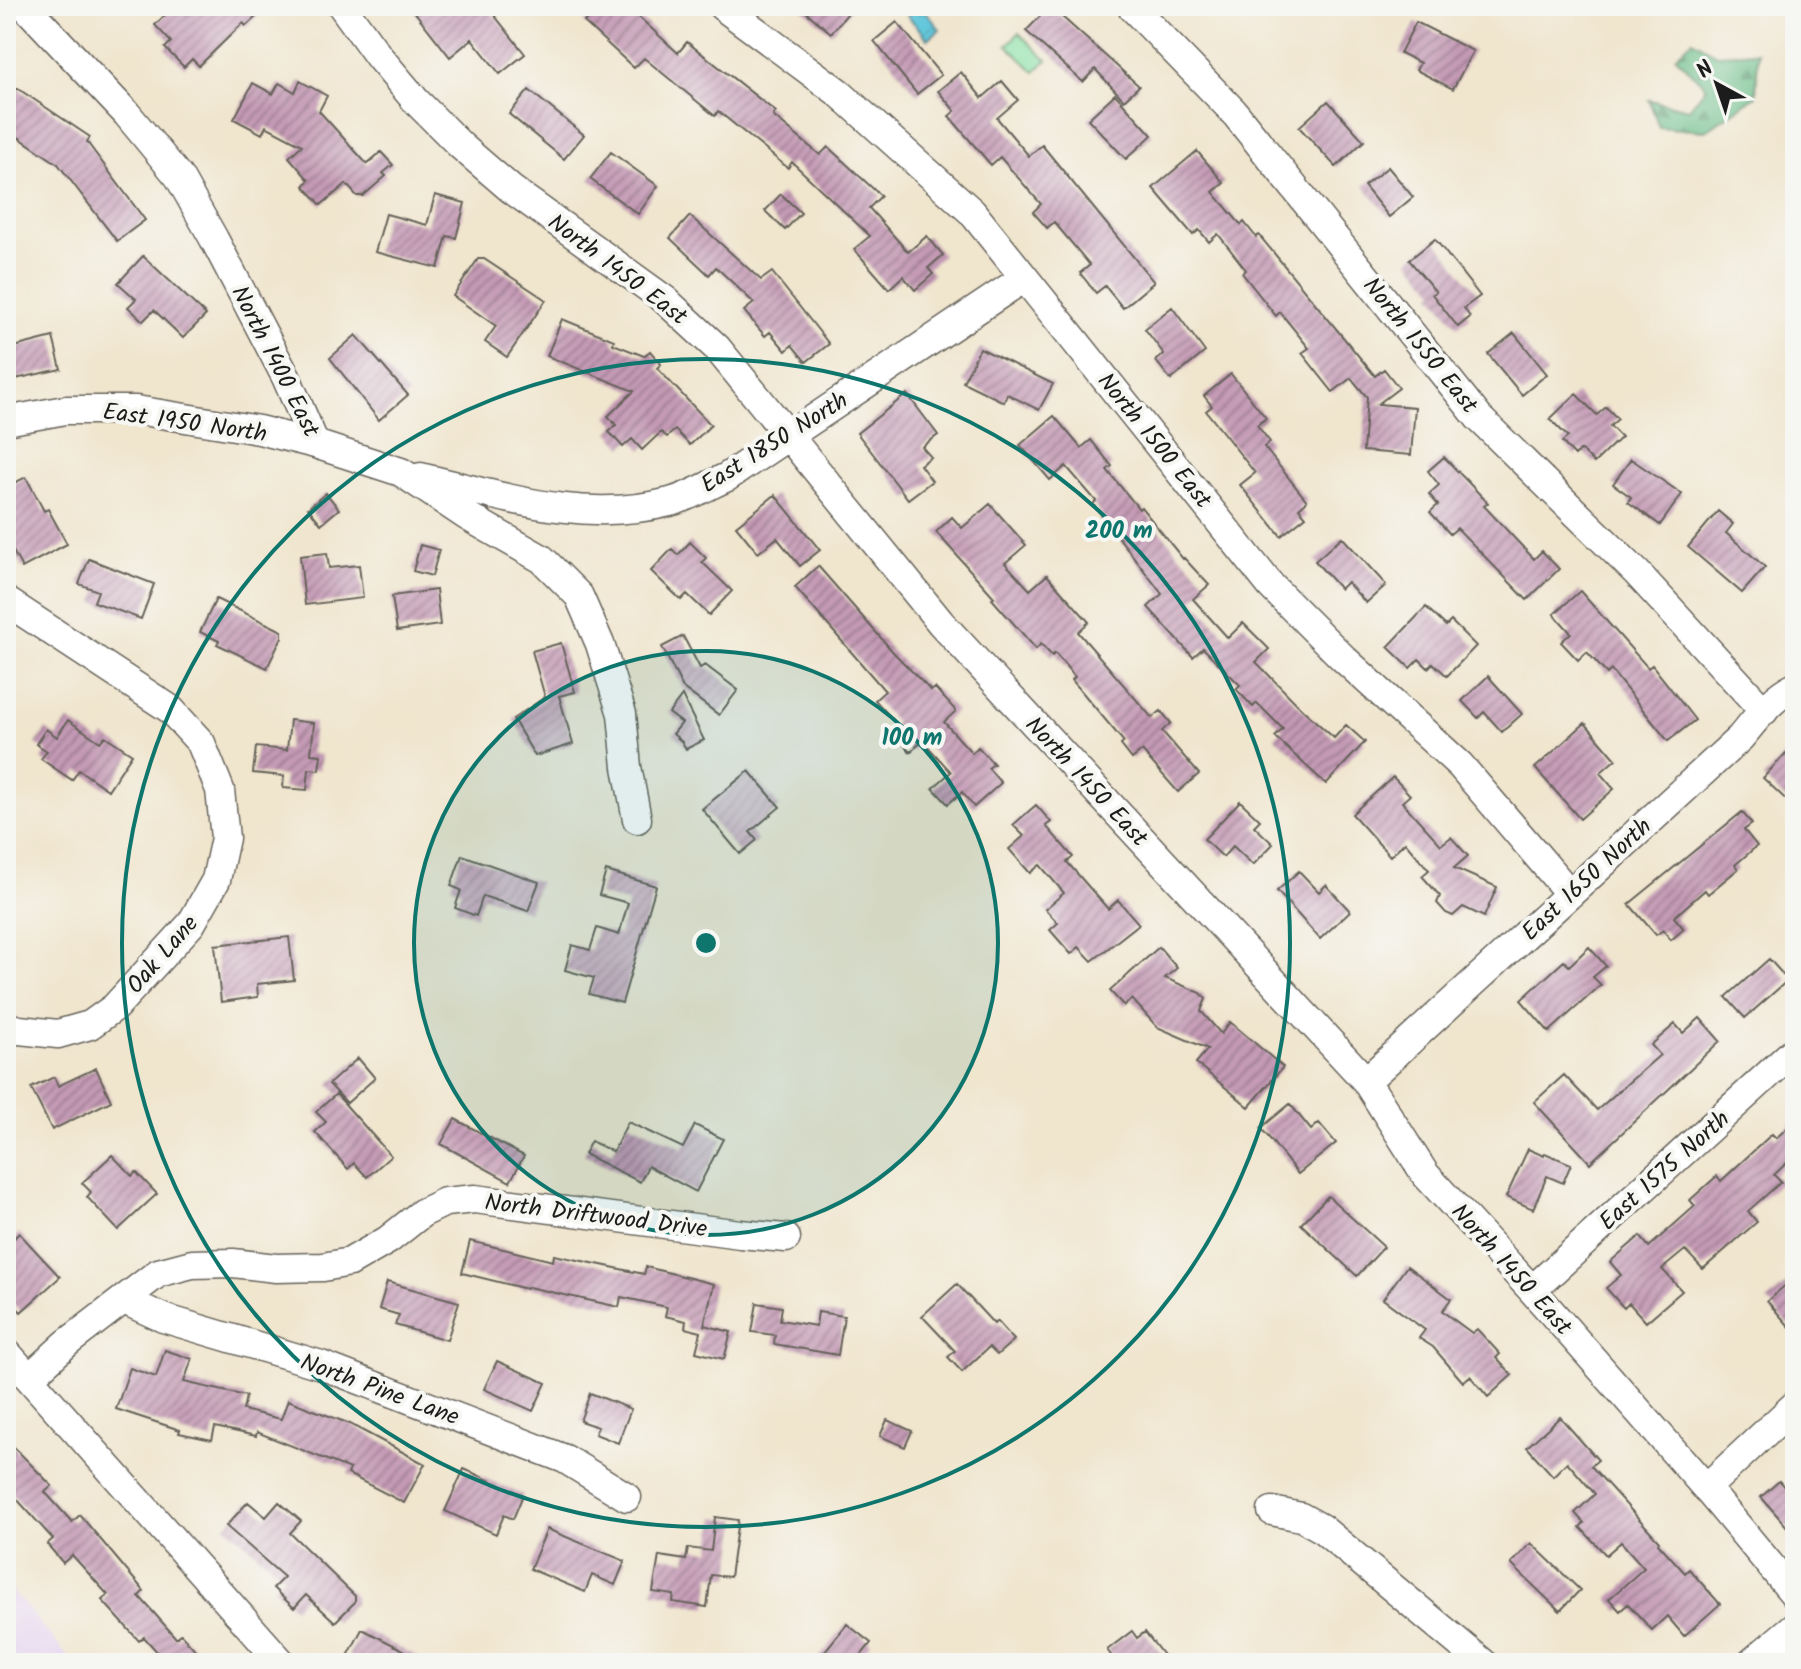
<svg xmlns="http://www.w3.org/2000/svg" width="1801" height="1669" viewBox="0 0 1801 1669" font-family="Kalam,sans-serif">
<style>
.built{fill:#e5d3f1}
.grass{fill:#88e1a6;stroke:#527e61;stroke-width:2}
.forest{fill:url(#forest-firs);stroke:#456e54;stroke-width:2}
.water{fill:url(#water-waves);stroke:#3d717c;stroke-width:2}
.building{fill:url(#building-hatch)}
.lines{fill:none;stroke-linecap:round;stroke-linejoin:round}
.minor-casing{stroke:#66625a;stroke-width:31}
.minor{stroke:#fff;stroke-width:28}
.ring{fill:none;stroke:#0f766e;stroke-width:4}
.labels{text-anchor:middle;stroke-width:8;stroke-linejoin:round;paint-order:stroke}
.street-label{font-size:24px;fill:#1c1c1c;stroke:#f6f6f2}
.centre{fill:#0f766e;stroke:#f6f6f2;stroke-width:4}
.ring-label{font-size:24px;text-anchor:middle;font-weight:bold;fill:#0f766e;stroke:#f6f6f2;stroke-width:8;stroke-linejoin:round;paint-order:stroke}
</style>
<defs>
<pattern id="forest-firs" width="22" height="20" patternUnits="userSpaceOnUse" patternTransform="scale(2)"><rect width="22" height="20" fill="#6ebf8b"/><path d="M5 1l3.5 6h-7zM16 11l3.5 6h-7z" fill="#5a9a71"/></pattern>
<pattern id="water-waves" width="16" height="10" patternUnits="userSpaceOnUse" patternTransform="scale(2)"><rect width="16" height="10" fill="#5ec6db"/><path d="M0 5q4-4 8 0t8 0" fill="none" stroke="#51aabb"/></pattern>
<pattern id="building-hatch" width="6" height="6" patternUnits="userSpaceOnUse" patternTransform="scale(2)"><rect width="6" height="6" fill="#c49ab5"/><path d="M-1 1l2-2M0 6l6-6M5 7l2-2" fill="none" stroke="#9e7d92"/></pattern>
</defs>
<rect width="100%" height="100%" fill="#f6f6f2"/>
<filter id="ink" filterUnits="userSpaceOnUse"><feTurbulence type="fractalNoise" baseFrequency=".0125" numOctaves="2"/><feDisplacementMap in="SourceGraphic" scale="16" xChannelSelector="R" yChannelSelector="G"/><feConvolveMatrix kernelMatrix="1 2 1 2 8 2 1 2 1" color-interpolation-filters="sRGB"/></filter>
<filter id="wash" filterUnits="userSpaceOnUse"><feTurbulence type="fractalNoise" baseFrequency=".006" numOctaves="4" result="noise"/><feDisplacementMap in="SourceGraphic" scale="32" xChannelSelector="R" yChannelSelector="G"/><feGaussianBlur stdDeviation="1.8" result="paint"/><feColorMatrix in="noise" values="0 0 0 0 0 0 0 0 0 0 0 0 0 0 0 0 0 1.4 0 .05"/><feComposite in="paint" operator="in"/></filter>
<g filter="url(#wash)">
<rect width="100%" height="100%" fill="#f0e5cd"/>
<path class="built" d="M6,1583L73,1663H6Z"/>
<path class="grass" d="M1019,33L1047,60L1035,72L1007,45Z"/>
<path class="forest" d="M1693,40L1716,54L1758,52L1756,96L1705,131L1659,127L1649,100L1689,109L1706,87L1675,56Z"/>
<path class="water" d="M918,6H921L940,29L928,39L907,15Z"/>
<g id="blocks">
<path class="building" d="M174,6H268L246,26L243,23L199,66L192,59L184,67L165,48L171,42L155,25Z
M410,6H487L525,54L500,74L472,39L450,57Z
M598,6H627L678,53L687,42L776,112L773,116L820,155L828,147L881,196L869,208L908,252L927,236L943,255L928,268L933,274L915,290L903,276L889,289L854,249L870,236L792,162L788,168L718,111L715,116L644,58L634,68L584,22Z
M799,6H854L831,33Z
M1050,6L1139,86L1124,100L1095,69L1083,82L1026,31Z
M897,22L941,75L917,94L874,41Z
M1416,22L1473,51L1453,89L1416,70L1420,63L1400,53Z
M961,72L982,98L1002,81L1018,100L997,118L1029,156L1042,145L1154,282L1123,308L1105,286L1096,293L1080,273L1090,265L1054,222L1047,228L1033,212L1041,204L1000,157L991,165L949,116L955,111L938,91Z
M300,81L327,96L319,111L367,164L381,152L393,165L383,173L386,176L363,196H357L346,184L321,205L304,186L309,180L289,157L302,145L266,126L262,134L234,119L253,83L273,94L279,83L295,92Z
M17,88L90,137L87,142L145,220L117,241L58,164L18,137L6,154V104Z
M529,90L584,135L564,159L509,114Z
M1115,94L1152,135L1126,159L1088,119Z
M1328,101L1364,141L1336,167L1299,127Z
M1197,151L1224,183L1213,192L1241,225L1244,222L1256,237L1259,235L1375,376L1384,369L1399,388L1378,404L1415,407L1411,455L1363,451L1367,397L1351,378L1333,392L1302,353L1309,348L1280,312L1276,316L1242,273L1246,270L1218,234L1209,242L1199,230L1193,235L1153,188Z
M611,152L658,186L638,214L590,179Z
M1388,167L1413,197L1389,217L1364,186Z
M781,194L801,213L785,230L765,211Z
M435,195L465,203L456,238L447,236L438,268L375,252L386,214L427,225Z
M690,216L761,280L772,272L829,344L806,362L792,345L786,351L770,332L765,336L744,311L754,303L716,267L709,275L670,238Z
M1435,239L1480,296L1464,308L1470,317L1458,327L1432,294L1436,292L1409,260Z
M143,256L206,315L183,338L154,310L143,321L128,307L136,299L118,283Z
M478,259H484L546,300L507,357L485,342L496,326L453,296Z
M1172,307L1205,352L1171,380L1156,361L1164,354L1145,329Z
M562,319L614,340L613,344L644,356L650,351L661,364L657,368L711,425L690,445L675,430L667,437L661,432L642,450L632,439L623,447L609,432L616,425L608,416L634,391L547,356Z
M1514,333L1547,374L1522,395L1488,354Z
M356,335L408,395L379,420L330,358Z
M53,337L61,369L6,381V349Z
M980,348L1053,384L1039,410L1007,394L1004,402L963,382Z
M1231,374L1266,418L1257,425L1270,442L1264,447L1307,501L1299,508L1306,516L1281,536L1240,485L1255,473L1206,411L1212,406L1204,396Z
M907,394L938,435L922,447L931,457L920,465L932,481L908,499L857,433Z
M1576,394L1597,415L1606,407L1618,419L1610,426L1621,437L1594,463L1581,450L1575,456L1562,442L1568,437L1550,419Z
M1054,416L1081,448L1091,440L1112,466L1107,470L1139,509L1141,507L1183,559L1184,558L1209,585L1193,599L1228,638L1243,623L1269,649L1256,662L1302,709L1334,738L1346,725L1365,742L1326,784L1275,737L1283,729L1257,703L1253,707L1236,689L1240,685L1203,648L1193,657L1148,607L1162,594L1093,504L1096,501L1066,466L1050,480L1020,445Z
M1444,457L1488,503L1484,506L1534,559L1542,551L1559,569L1527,600L1457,528L1450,534L1430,512L1438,505L1429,494L1439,485L1428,471Z
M1631,459L1682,494L1660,525L1628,502L1631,497L1613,484Z
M26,477L44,511L48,509L67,544L22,568L6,538V487Z
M326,493L339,509L321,524L308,508Z
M775,495L820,550L800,566L777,538L758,553L736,526Z
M990,504L1026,545L1005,563L1030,590L1047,575L1089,622L1078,632L1152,718L1161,711L1171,723L1162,731L1199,774L1178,792L1142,751L1132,759L1121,745L1124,742L1072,680L1075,677L1055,653L1052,656L1041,644L1036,649L992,599L994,597L936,532L952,517L962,528Z
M1718,511L1733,524L1726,533L1765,567L1742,593L1688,547Z
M1342,537L1386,585L1366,603L1347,582L1340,589L1315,561Z
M690,542L706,558L702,562L732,591L709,615L687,594L681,600L651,571L672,549L678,555Z
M420,545L439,550L432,576L413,571Z
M327,553L329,568L359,565L363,598L305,605L300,556Z
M89,559L154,584L141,619L94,602L98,591L79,584Z
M818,566L894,653L931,691L935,688L956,711L944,722L972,753L978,747L994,764L988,768L1001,783L974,807L962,792L948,804L933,788L951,772L923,741L910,752L890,729L896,723L875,700L885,691L795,587Z
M436,590L440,625L397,631L392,596Z
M1580,591L1648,668L1652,665L1695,720L1668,741L1611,670L1607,674L1587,652L1578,660L1561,642L1571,633L1554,614Z
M216,599L282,631V637L267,668L217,644L219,641L200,632Z
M1426,607L1446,626L1451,621L1476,646L1447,676L1433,663L1428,668L1419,659L1410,668L1388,647Z
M683,636L700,668L705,665L738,690L719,715L683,688L662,647Z
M561,643L575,692L559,696L573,744L535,756L513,719L545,697L532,651Z
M1488,676L1522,714L1502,732L1484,712L1478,718L1462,701Z
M682,696L704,740L686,749L682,742L673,734L682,723L669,713Z
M68,720L100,742L105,736L132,754L108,790L79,770L72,780L41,759L47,751L36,744L46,729L57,737Z
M290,720L314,723L311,754L321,755L319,770L309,769L307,790L283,788L284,776L253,773L256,747L287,750Z
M1585,723L1616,759L1600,773L1614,789L1580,819L1535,768Z
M1786,753L1795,761V808L1763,778Z
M749,771L780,807L750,832L757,840L740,854L702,809Z
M1393,777L1410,795L1402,802L1441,845L1451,837L1468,856L1454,868L1497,887L1484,917L1463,907L1453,916L1446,913L1437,903L1440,896L1422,876L1429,870L1405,842L1390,856L1352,814Z
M1240,801L1260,820L1254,826L1273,844L1253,865L1233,846L1223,857L1204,839Z
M1036,805L1051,822L1046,826L1073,857L1067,862L1108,909L1118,900L1139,924L1092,961L1079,947L1071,954L1050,930L1058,923L1045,909L1064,893L1040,865L1030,873L1009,849L1024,836L1013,825Z
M1742,812L1752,824L1744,830L1757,846L1735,865L1738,869L1708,894L1705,890L1674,917L1684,929L1671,940L1663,930L1656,935L1629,904Z
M462,855L539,882L528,911L483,896L476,916L455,908L461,890L451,886Z
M606,871L656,886L622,1003L589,994L594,978L565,970L572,945L590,950L597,928L619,935L628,903L599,895Z
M1299,871L1319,892L1326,885L1350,911L1320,939L1277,891Z
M289,937L294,980L257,984L258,997L221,1002L215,945Z
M1159,947L1177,968L1165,978L1201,993L1206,999L1201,1011L1221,1034L1230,1022L1283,1067L1249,1107L1196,1063L1208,1049L1157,1027L1132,999L1124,1006L1110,991Z
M1589,947L1606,966L1593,977L1601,985L1549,1032L1521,1000L1564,961L1569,966Z
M1769,959L1788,980L1745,1018L1726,997Z
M1700,1018L1720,1041L1590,1163L1534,1102L1564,1075L1597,1110L1660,1055L1651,1045L1675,1024L1683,1033Z
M358,1058L375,1078L347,1103L329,1084Z
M96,1068L111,1101L52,1130L31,1088L54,1077L58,1086Z
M336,1094L391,1156L367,1177L354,1163L348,1169L315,1132L326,1122L316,1112Z
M1290,1104L1311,1130L1319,1123L1336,1143L1298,1174L1261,1128Z
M455,1119L524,1156L510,1182L441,1144Z
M1795,1121V1155L1774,1175L1781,1182L1748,1211L1757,1222L1703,1269L1685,1250L1662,1269L1682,1291L1646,1322L1629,1303L1624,1308L1606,1288L1621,1275L1610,1262L1640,1236L1649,1247L1695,1206L1690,1200L1717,1176L1721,1181L1772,1134L1776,1138Z
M628,1122L683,1148L695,1125L723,1139L696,1192L648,1166L640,1182L584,1154L591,1141L613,1152Z
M1528,1149L1544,1156L1545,1153L1571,1164L1563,1183L1547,1176L1533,1209L1506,1197Z
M112,1155L132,1176L136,1172L157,1194L118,1230L87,1197L91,1192L82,1183Z
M1328,1196L1384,1247L1357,1276L1301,1224Z
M19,1233L60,1277L21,1312L6,1296V1246Z
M470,1241L553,1261L554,1255L644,1274L646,1267L714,1284L704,1325L731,1332L724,1359L696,1352L701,1332L685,1328L686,1321L665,1316L667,1307L621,1297L619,1307L528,1287L527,1289L462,1273Z
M1407,1266L1451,1299L1442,1311L1472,1333L1477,1329L1500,1354L1496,1358L1512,1375L1488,1397L1470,1376L1463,1382L1433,1347L1419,1338L1425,1330L1383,1299Z
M1795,1277V1333L1767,1301Z
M387,1282L459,1302L447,1340L395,1325L399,1315L379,1309Z
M957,1284L994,1324L997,1321L1014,1340L997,1355L989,1347L962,1372L948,1357L955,1351L922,1316Z
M757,1303L782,1307L780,1320L816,1326L818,1312L844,1316L838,1355L774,1344L775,1335L752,1332Z
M165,1350L192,1359L184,1382L246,1396L243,1410L281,1419L288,1400L350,1424L425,1464L404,1503L348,1474L350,1469L257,1432L256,1436L215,1427L212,1440L179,1433L180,1430L116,1409L130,1368L156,1377Z
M497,1361L546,1383L533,1411L484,1389Z
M590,1393L631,1409L618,1443L595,1434L598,1427L580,1421Z
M1560,1417L1598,1460L1591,1466L1659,1541L1658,1543L1685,1573L1689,1569L1720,1604L1684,1636L1667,1616L1652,1630L1628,1604L1620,1611L1609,1599L1644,1568L1621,1542L1606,1555L1580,1527L1584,1523L1575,1513L1595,1494L1567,1462L1553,1476L1527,1447Z
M887,1420L912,1431L905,1447L880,1436Z
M6,1439L52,1486L45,1492L72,1522L80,1515L144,1591L139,1596L176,1638L181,1634L207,1663H167L144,1637L139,1641L102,1600L108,1595L72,1555L63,1563L47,1544L53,1539L6,1487Z
M464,1469L523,1495L513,1519L504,1515L496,1534L445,1511Z
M1779,1481L1786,1489L1795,1481V1536L1761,1497Z
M248,1502L266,1517L279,1502L301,1521L290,1533L355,1596V1602L335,1622L306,1595L294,1608L273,1588L284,1577L226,1526Z
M715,1517L738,1520L730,1577L711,1575L707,1607L673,1602L674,1595L653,1592L659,1556L686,1560L688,1548L711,1551Z
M547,1529L625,1561L615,1585L592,1575L585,1592L530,1569Z
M1531,1543L1580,1590L1560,1611L1511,1564Z
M847,1624L871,1643L855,1663H815Z
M362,1629L429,1663H362L348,1656Z
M1132,1631L1137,1638L1145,1632L1169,1663H1117L1107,1650Z"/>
</g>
</g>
<g filter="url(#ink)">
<use href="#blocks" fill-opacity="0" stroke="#66625a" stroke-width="2"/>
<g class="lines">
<g class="minor-casing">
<path id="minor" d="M25,6L127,114L179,177L214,239L286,377L315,444
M342,6L379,57L416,101L461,146L511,189L664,299L717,348L941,623L1366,1081L1425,1174L1532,1290L1706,1488L1795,1595
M722,6L839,93L972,212L1271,586L1343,658L1460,765L1570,894
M1131,6L1233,111L1479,418L1637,573L1764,711
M6,421L65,410H136L259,430L315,444L401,472L467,516L542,559L579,596L600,644L622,714L627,767L637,819
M421,477C505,497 583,524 670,502C689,497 709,485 727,477L1024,278
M6,601L170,709L201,743L220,790L225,838L216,880L191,924L115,1007L90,1025L58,1034L19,1030L6,1026
M1366,1081L1740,738C1756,719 1772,697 1795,686
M1532,1290L1795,1050
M124,1300L163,1318L321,1365L565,1459L627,1497
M6,1352L282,1663
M30,1377L67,1343L158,1273L192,1264L233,1263L276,1268L323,1267L350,1262L388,1240L422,1213L445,1202L475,1199L740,1234L786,1238
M1706,1488L1795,1405
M1272,1511L1301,1517L1321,1528L1483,1663
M1751,1663L1795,1626"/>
</g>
<use href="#minor" class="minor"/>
</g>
</g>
<circle cx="706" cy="943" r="292" fill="#0f766e" fill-opacity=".12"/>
<g class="ring">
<circle cx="706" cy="943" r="292"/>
<circle cx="706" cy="943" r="584"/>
</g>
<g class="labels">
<g class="street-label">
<text transform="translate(618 269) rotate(37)" y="8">North 1450 East</text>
<text transform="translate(1421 345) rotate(51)" y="8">North 1550 East</text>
<text transform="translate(276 361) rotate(63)" y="8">North 1400 East</text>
<text transform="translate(185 422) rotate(8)" y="8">East 1950 North</text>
<text transform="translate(1155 440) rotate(51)" y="8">North 1500 East</text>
<text transform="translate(774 442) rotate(-32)" y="8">East 1850 North</text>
<text transform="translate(1087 781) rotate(47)" y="8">North 1450 East</text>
<text transform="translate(1586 879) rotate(-43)" y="8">East 1650 North</text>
<text transform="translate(162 954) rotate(-49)" y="8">Oak Lane</text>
<text transform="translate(1664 1170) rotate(-42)" y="8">East 1575 North</text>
<text transform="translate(596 1215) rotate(7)" y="8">North Driftwood Drive</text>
<text transform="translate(1512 1269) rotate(48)" y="8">North 1450 East</text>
<text transform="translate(380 1389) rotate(20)" y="8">North Pine Lane</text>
</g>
</g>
<circle cx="706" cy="943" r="12" class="centre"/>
<g class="ring-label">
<text x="1119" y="538">200 m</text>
<text x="912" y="745">100 m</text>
</g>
<rect width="1801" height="1669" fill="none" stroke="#f6f6f2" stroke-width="32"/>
<g transform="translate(1717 84) rotate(320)" stroke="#f6f6f2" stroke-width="6" paint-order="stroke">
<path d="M0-6L14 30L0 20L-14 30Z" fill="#1c1c1c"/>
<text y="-12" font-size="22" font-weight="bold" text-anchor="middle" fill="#1c1c1c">N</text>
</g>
</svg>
